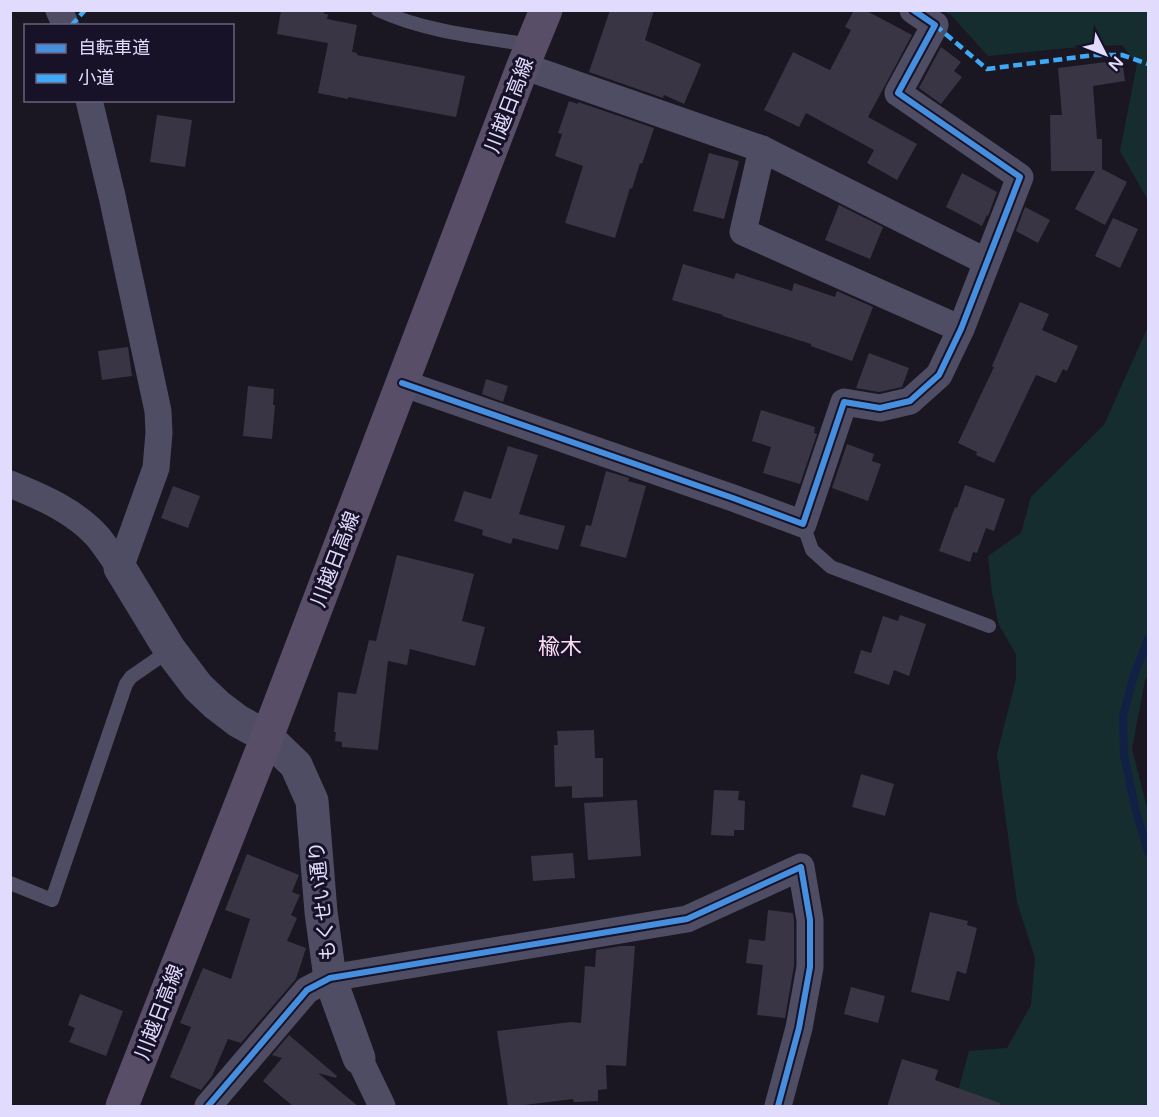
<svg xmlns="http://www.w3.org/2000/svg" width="1159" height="1117" viewBox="0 0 1159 1117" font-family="'Varela Round','Noto Sans JP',sans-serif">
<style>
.green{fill:#162d30}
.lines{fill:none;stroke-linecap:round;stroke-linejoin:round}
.stream{stroke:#112146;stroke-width:8}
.building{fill:#393544}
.service{stroke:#4f4d63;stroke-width:14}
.minor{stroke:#4f4d63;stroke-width:27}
.tertiary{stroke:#4f4d63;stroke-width:33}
.primary{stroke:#584e67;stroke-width:33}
.quiet{stroke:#3fa9f5;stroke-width:4.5;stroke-dasharray:9 4.5;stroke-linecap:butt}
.cycleway-casing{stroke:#171228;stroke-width:10}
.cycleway{stroke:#468fdf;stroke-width:6}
.labels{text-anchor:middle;stroke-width:6;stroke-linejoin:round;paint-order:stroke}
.street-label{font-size:20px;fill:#e1dbfd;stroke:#171228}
.quarter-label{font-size:22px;fill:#fdddf0;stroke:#171228}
</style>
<rect width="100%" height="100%" fill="#1a1723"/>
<path class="green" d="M942,11H1148V200L1120,151L1137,64L1122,45L1067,48L988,56L951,15Z
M1148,327V674L1145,680L1132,749L1148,812V1106H954L969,1051L1007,1048L1031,1005L1035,958L1017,902L997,754L1016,679V654L999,625L992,593L988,556L1021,533L1031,497L1104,425Z"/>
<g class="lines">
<path class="stream" d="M1148,639L1133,678L1123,716L1124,755L1136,811L1148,852"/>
</g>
<path class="building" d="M281,10H325L324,14H328L327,19L357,25L352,52L357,53V55L465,76L456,117L348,97V99L318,93L328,43L277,34Z
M610,10H654L645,40L701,64L684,104L664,95L663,98L589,72Z
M854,10H865L912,35L868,117L917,144L897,180L867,163L874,150L806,113L799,127L764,110L793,52L830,70L851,30L845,27Z
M941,47L961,62L954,71L962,77L941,104L919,88Z
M1122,60L1125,81L1093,86L1097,139H1102V169L1127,182L1105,225L1075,209L1095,171H1051L1050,115H1062L1058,68Z
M569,101L578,104V102L654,128L642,164L640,163L632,189L630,188L615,238L565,223L583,166L555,156L562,134L558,133Z
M157,115L192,120L185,167L150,162Z
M709,153L739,161L724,219L693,211Z
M962,173L997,192L988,216L987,215L982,226L946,207Z
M839,205L883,227L870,259L825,240Z
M1025,207L1050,220L1038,243L1016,231Z
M1113,218L1138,229L1120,268L1095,256Z
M683,264L734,279L736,273L792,291L794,283L835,297L837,291L873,307L852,361L811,346V344L722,316L723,315L672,300Z
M1020,302L1049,314L1042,330L1078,346L1067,371L1063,369L1056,383L1036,375L994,463L976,455L977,452L958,443L994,367L992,366Z
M128,347L132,376L102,380L98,351Z
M869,353L909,368L902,387L879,392L856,388Z
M486,379L508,386L503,402L482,394Z
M248,386L274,389L273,405H275L272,439L243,436Z
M761,410L815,427L814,433L817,434L800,484L763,473L771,447L752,441Z
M847,444L874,454L872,461L881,464L868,501L832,488Z
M508,446L538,455L519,514L565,526L558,550L513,538L511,544L482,535L483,530L454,521L464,491L491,499Z
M606,471L629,478L628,481L646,486L626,558L580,546L586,525L591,526Z
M965,485L1005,499L994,531L986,528L977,553L973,552L970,562L939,551L955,507L957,508Z
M173,486L200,496L188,528L161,518Z
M397,555L474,574L462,621L485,627L475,666L410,649L407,665L388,661L378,750L342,747V742L335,741L336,732H334L338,692L356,694L369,640L376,641Z
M900,615L926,624L909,676L894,670L889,685L854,673L861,650L871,653L883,616L898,621Z
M594,730L595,758H603V797L572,798V786L555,787L554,745H558L557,731Z
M861,774L894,784L885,816L852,807Z
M714,790L739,791L738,800L745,801L744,830H734V836L711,835Z
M637,800L641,856L588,860L584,803Z
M573,853L575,878L533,881L531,856Z
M247,854L299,875L292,892L300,895L291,915L297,918L287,941L306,948L296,979L241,1043L228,1039L212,1076L201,1090L170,1077L191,1027L180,1023L203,968L231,979L250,919L225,910Z
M768,910L793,913L794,921V966L785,1018L757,1015L763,965L746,963L749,939L765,941Z
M930,912L968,921L967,925L977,928L966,974L957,971L949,1001L911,992Z
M621,946H635L626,1066L606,1065L607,1089L598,1090V1101L574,1102L573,1099L508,1107L497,1031L571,1022L581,1023L585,966L595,967L596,950Z
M851,987L885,996L878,1023L844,1014Z
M80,994L123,1011L106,1056L69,1042L75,1028L68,1025Z
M289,1035L337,1076L336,1078L318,1073L359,1107H294L263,1081L282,1058L272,1055Z
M902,1059L938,1070L935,1080L1000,1103V1107H887Z"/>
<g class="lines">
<path class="service" d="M378,10C426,32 480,37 531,45
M803,524L812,550L831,567L989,626
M10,883L52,900L126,684L131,677L170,650"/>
<path class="minor" d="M59,10L66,26
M523,66L762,149L987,262
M89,100L112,196L158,411L159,433L156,468L120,568
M762,149L743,232L961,329
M402,383L733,498L803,524L844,402L880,408L910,401L939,375L961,329L1020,177L898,93L935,25L913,10
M10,484C42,497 75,511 98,537C106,547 113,558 120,568
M359,1058L382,1106
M208,1106L307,990L330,978L687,919L801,867L810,920V967L799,1028L778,1106"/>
<path class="tertiary" d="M120,568L170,650L198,687L217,705L238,721L267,737L296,765L312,801L321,912L330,978L359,1058"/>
<path class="primary" d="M122,1106L267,737L523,66L546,10"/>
<path class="quiet" d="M935,25L987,69L1094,55H1122L1148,64
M71,26L85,10"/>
<g class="cycleway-casing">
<path id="cycleway" d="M402,383L733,498L803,524L844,402L880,408L910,401L939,375L961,329L1020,177L898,93L935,25L913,10
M208,1106L307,990L330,978L687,919L801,867L810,920V967L799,1028L778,1106"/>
</g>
<use href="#cycleway" class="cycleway"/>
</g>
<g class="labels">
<g class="street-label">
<text transform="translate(509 105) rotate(-69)" y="7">川越日高線</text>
<text transform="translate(335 559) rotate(-69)" y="7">川越日高線</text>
<text transform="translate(322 901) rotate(-96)" y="7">もくせい通り</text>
<text transform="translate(159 1012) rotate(-69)" y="7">川越日高線</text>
</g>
<g class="quarter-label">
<text x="560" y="654">楡木</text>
</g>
</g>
<rect width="1159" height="1117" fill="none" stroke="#e1dbfd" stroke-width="24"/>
<rect x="24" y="24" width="210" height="78" fill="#171228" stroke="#68627d" stroke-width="1.5"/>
<rect x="36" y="44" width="30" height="9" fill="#468fdf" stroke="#68627d" stroke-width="1.5"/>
<text x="78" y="54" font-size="18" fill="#e1dbfd">自転車道</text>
<rect x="36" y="74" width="30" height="9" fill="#3fa9f5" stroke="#68627d" stroke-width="1.5"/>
<text x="78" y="84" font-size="18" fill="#e1dbfd">小道</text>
<g transform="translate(1105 54) rotate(132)" stroke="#171228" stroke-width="4.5" paint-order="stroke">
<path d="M0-4.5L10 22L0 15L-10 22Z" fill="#e1dbfd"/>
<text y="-9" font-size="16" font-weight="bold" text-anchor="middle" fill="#e1dbfd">N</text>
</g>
</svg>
